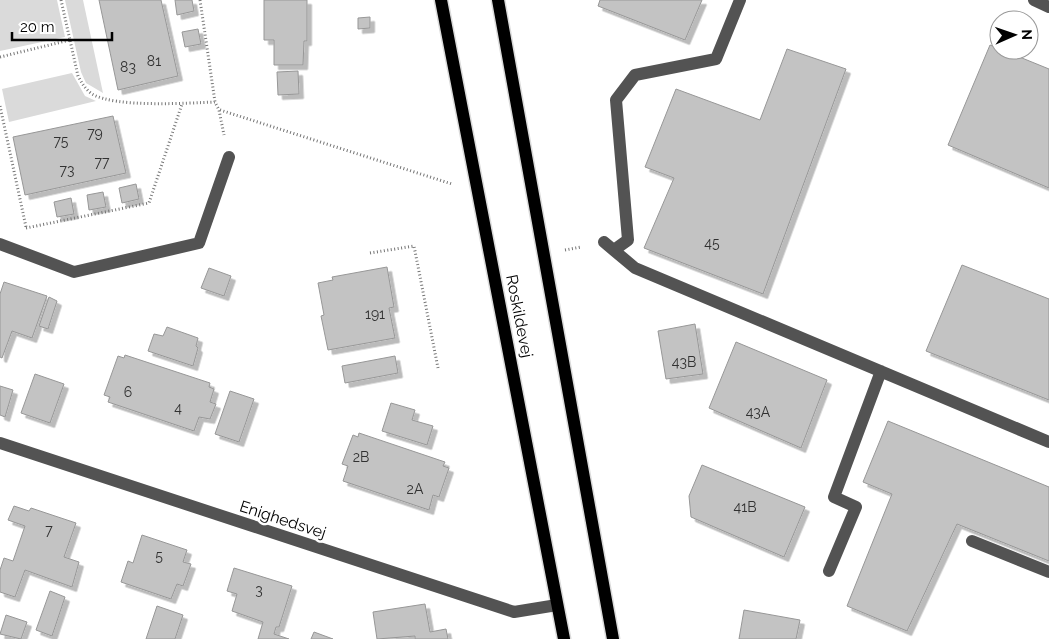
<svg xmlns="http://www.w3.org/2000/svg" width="1049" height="639" viewBox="0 0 1049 639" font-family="Raleway,sans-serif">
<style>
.green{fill:#dadada}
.building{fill:#c3c3c3;stroke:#979797;filter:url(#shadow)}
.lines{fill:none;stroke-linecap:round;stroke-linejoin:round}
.major-casing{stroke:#dbdbdb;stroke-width:15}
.path{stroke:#757575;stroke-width:3;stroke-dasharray:1 2.5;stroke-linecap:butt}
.minor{stroke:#535353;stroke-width:12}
.major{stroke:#000;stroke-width:12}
.labels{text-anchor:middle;stroke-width:5;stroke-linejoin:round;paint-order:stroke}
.number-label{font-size:14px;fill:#313131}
.street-label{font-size:16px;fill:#000;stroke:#fff}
</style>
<defs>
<filter id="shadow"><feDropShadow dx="4.5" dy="4.5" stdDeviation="0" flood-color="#0004"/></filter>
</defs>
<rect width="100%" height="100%" fill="#fff"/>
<path class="green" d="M0,0H57L65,37L0,51Z
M65,0H83L103,93L86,83L81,72Z
M72,73L85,96L96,101L9,122L2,89Z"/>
<path class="building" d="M99,0H161L178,76L118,90Z
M175,0H192L194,11L177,15Z
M264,0H307V41H304L303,65H274V40H264Z
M600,0H702L685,40L598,6Z
M370,17V28L358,29V18Z
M198,29L201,44L185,47L182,32Z
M990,45L1049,69V188L948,145Z
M787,49L846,69L763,294L644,248L674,178L645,167L676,89L760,120Z
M298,71L299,94L278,95L277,72Z
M113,116L126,173L25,195L13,137Z
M136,184L139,199L122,203L119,188Z
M103,192L106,207L89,210L87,195Z
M71,198L74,214L57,217L54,202Z
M962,265L1049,299V400L926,351Z
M387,267L394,307L389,308L395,338L328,350L321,316L324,315L318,283L333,280L332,277Z
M209,268L231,276L224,296L201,288Z
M4,282L47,296L32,338L12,331L2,358L0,357V294Z
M49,297L57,301L48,329L39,326Z
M695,324L703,374L666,379L658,331Z
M167,327L198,338L196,346L198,348L193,366L148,351L154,334L163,336Z
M736,342L827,380L801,448L709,408Z
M125,355L210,383L209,387L214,389L210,402L216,404L210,419L199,417L194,431L108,402L110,397L104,395L118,356L124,358Z
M395,356L398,373L345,383L342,366Z
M35,374L64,384L50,423L21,413Z
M0,386L13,390L5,417L0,415Z
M230,391L254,399L239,442L215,434Z
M391,403L415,410L412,420L433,426L427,445L382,431Z
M888,421L1049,487V561L957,524L907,631L847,606L892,494L863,482Z
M359,433L445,462L443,466L449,468L439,497L433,495L429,510L343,481L348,466L342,464L353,435L358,437Z
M702,465L805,507L784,557L691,517L689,496Z
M14,506L29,511L31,508L76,523L64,557L79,562L72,587L25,570L15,597L0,592V570L4,558L13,561L25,526L8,520Z
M142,535L187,550L183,562L191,564L183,586L177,584L171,599L121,582L128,561L133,563Z
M234,568L292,586L279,627H276L274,634L289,639H258L263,622L232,611L237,594L227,591Z
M50,591L65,597L52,636L36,630Z
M425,604L430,632L446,629L448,639H415V636L377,639L373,612Z
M157,606L183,615L175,639H146Z
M744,610L800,620L796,639H739Z
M6,615L27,622L21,639L0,634Z
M314,632L333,639H311Z"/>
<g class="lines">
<g class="major-casing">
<path id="major" d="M441,0L564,639
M498,0L613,639"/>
</g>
<path class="path" d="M61,0L78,76C82,83 85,89 92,94C116,108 187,103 215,102L219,110L224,135
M200,0L215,102
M0,57L70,40
M0,106L26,227
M220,110L452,184
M26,228L149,203L182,104
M565,250L581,247
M370,253L414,246L438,368"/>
<path class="minor" d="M1034,0L1049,7
M604,242L635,268L1049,442
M0,244L74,272L199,243L229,157
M614,250L628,240L616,100L635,75L716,59L740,0
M0,443L514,612L557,605
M972,541L1049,572
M829,571L856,507L834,497L881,371"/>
<use href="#major" class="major"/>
</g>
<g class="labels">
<g class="number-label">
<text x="154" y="66">81</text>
<text x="128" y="72">83</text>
<text x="95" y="138">79</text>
<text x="61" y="146">75</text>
<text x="102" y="167">77</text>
<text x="67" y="175">73</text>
<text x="712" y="248">45</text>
<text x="375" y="319">191</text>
<text x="684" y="367">43B</text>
<text x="128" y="397">6</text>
<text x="178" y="413">4</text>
<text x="758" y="417">43A</text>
<text x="361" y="462">2B</text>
<text x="415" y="494">2A</text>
<text x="745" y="512">41B</text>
<text x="49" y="535">7</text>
<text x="159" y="561">5</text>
<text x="259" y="595">3</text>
</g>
<g class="street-label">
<text transform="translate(520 316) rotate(79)" y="6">Roskildevej</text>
<text transform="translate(283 519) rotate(18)" y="6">Enighedsvej</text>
</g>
</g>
<g transform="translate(1014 35) rotate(88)"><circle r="24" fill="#ffffff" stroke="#999999"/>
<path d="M0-4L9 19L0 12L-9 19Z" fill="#000000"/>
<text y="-8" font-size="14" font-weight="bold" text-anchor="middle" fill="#000000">N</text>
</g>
<path d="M12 32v8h100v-8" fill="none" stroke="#000000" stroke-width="2.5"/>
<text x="20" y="32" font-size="15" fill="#000000" stroke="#ffffff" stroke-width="4" paint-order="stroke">20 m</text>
</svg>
